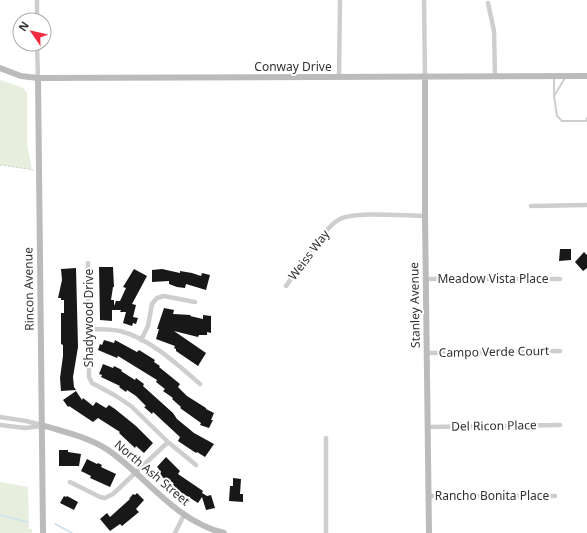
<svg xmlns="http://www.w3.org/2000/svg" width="587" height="533" viewBox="0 0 587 533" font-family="'Noto Sans',sans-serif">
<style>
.green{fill:#e7eede}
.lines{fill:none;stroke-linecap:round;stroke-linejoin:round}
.stream{stroke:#cae1ef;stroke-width:1.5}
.building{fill:#181818}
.path{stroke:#cecece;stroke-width:1;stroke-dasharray:2 2;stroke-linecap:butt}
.lane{stroke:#cecece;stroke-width:2}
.street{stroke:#cecece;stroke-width:4.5}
.secondary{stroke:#bbb;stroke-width:6}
.labels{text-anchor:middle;stroke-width:4;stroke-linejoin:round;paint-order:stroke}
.street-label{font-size:12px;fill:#313131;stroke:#fff}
</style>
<rect width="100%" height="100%" fill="#fff"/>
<path class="green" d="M0,80L21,87L23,88L27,93V144L32,170L0,165Z
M0,482L28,487L29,529H32V533H0Z"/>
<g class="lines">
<path class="stream" d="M0,515L28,522
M55,524L72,533"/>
</g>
<path class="building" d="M560,249H571V260L559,261Z
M584,252L587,255V268L583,271L575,262Z
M99,267H113L114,287H113L111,300H114V306L116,301H120L126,288L123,287L134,269L147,276L132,304L136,305L133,317L138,318L136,324L133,323L132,326L123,323L126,312H120L121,310H112V321L100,320Z
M76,268L78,347L73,377L74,387L76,390L61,391L60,378L63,356V345L61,344V313H64V300H61V298H58L62,280L61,269Z
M162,269L180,273V271L192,273L201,276L202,273L210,275L206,290L186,284L185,288L177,287L169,284V281L152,282V270Z
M164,308L174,310L173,314L191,315L190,316L203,319V315L211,316V333L207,332V335H199L198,337L174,331L206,353L198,366L176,351V349L174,348L175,346L156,339L159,329H157Z
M104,340L114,343L115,340L137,352L139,350L155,360L154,362L160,366L159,367L180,384L178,387L187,396L206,408V409L214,413L211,420H213L209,428L200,425L201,423L180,408L181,407L172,399L173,398L163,391L165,389L156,382L157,380L118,356L117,358L98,350L100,344L102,345Z
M103,364L113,368L114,366L122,370L121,371L135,380L136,378L144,384L143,386L173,413L177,419L194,433L214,444L205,457L197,452L196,453L178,441L180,437L153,412L152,414L144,407L146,406L136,396L127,390L126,392L119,387L120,386L101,377L102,375L99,374Z
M76,391L82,400L83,398L93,406L96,402L106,408L109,405L115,409L136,426L153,443L144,453L136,446L135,448L119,433L120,432L98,418L93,422L69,406L68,407L63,400Z
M59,450H68V452L81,454L79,466H59Z
M166,457L180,471L178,474L203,491L202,493L207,496L211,495L215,508L206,510L202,497L198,503L171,486L157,471L159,469L157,467Z
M87,459L97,464L98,463L102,465L101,467L116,474L110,487L90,478L91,476L81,471Z
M233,478L241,479L240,494H243V502L229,501L230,486H233Z
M137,493L144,500L136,509L139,512L122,526L120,524L110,531L100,519L107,513L110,517L130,499H129L133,494L135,495Z
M64,496L66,497L67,496L78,502L74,510L60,503Z"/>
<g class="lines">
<path class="path" d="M0,165L34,170"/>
<path class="lane" d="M554,77V96L565,78
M554,96L557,116L562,121H586L587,118"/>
<path class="street" d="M37,0V20
M424,0L425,77
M488,3L494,31L495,76
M37,44L38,78
M339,77L340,0
M531,206L587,205
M88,263L89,377L92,383L116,396L131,406L168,442L196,465
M426,279H560
M286,286C298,269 323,228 340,219C356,211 405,216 425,216
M89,329C100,329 110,329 120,331C149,338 178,365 200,384
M141,340L148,326L152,304L157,298L164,296L195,302
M427,353L560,351
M0,417L26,421L42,425
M0,425L25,428L41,426
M428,427L560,425
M70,482L100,497L105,498L113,494L168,442
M429,496H555
M175,533L184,515
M326,533V438"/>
<path class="secondary" d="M0,68L21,76L38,78L587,76
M425,77V216L429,533
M38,78L43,533
M42,425C64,432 89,437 108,450C147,477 175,521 224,533"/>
</g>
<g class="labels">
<g class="street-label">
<text x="293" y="71">Conway Drive</text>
<text transform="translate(309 255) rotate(-53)" y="4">Weiss Way</text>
<text x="493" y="283">Meadow Vista Place</text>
<text transform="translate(29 289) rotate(-91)" y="4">Rincon Avenue</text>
<text transform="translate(415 305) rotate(-91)" y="4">Stanley Avenue</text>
<text transform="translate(89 318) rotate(-90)" y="4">Shadywood Drive</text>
<text transform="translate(494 352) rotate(-1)" y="4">Campo Verde Court</text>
<text transform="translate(494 426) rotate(-1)" y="4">Del Ricon Place</text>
<text transform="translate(152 473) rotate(40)" y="4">North Ash Street</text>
<text x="492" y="500">Rancho Bonita Place</text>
</g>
</g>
<g transform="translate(32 32) rotate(304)"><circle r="19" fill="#ffffff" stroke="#adadad"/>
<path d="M0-3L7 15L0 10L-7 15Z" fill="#f02a3f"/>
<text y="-6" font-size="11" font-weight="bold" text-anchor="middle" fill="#313131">N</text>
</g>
</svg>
